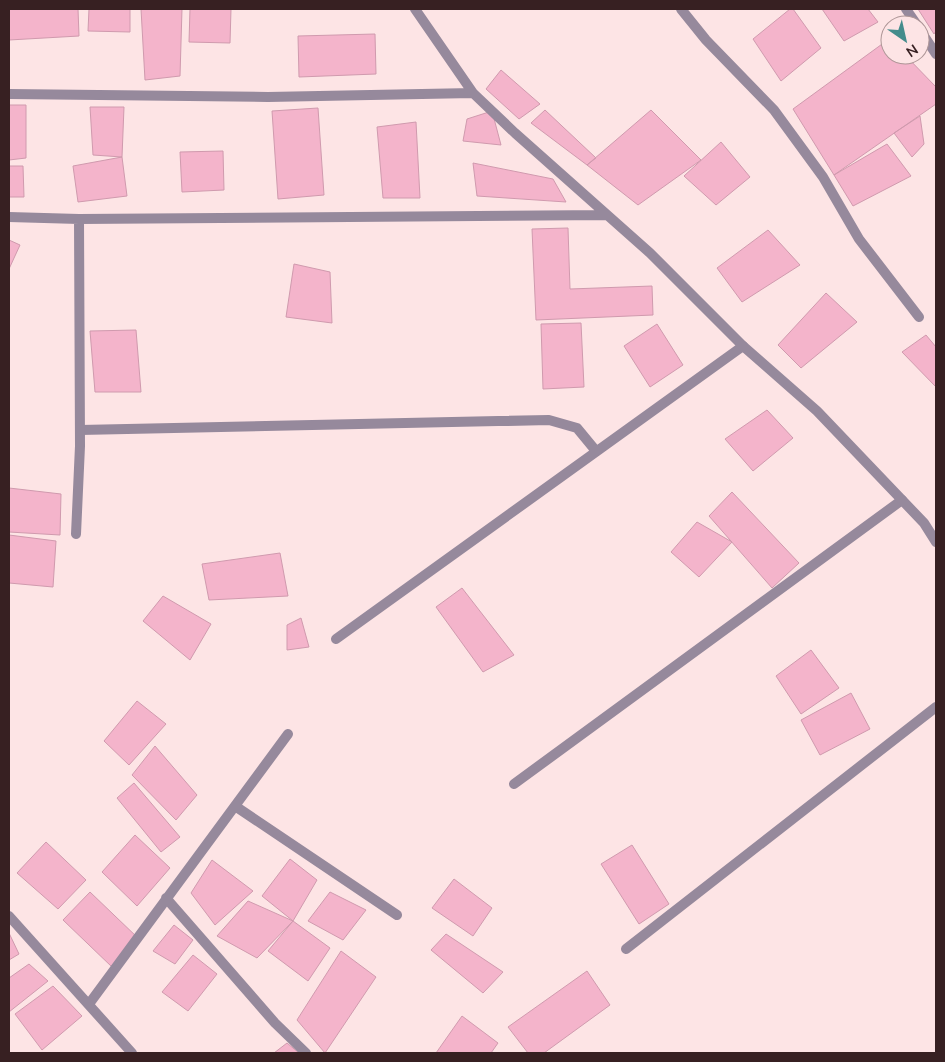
<svg xmlns="http://www.w3.org/2000/svg" width="945" height="1062" viewBox="0 0 945 1062" font-family="Mulish,sans-serif">
<style>
.building{fill:#f4b4cb;stroke:#d09aae}
.lines{fill:none;stroke-linecap:round;stroke-linejoin:round}
.lane{stroke:#96899c;stroke-width:10}
.street{stroke:#96899c;stroke-width:10}
</style>
<rect width="100%" height="100%" fill="#fde4e5"/>
<path class="building" d="M9,9H78L79,36L9,40Z
M89,9H130V32L88,31Z
M141,9H182L180,76L145,80Z
M190,9H231L230,43L189,42Z
M790,9H793L821,48L781,81L753,39Z
M822,9H868L878,22L844,41Z
M918,9H936V31L934,34Z
M375,34L376,74L299,77L298,36Z
M889,39L890,55H905L936,87V104L834,175L793,109Z
M501,70L540,104L519,119L486,89Z
M9,105H26V158L9,160Z
M90,107H124L122,157L93,155Z
M318,108L324,195L278,199L272,111Z
M545,110L596,158L587,165L531,123Z
M651,110L701,160L638,205L587,165Z
M492,111L501,145L463,141L467,119Z
M920,116L924,144L912,157L894,133Z
M416,122L420,198H383L377,127Z
M721,142L750,177L716,205L684,176Z
M887,144L911,176L853,206L834,175Z
M223,151L224,190L182,192L180,152Z
M122,157L127,196L78,202L73,166Z
M473,163L553,179L566,202L477,196Z
M9,166H23L24,197H9Z
M568,228L570,289L652,286L653,315L536,320L532,229Z
M768,230L800,265L742,302L717,268Z
M9,240L20,245L9,269Z
M294,264L330,272L332,323L286,317Z
M826,293L857,322L801,368L778,345Z
M581,323L584,387L543,389L541,324Z
M657,324L683,365L650,387L624,346Z
M136,330L141,392H95L90,331Z
M926,335L936,347V387L902,352Z
M767,410L793,438L753,471L725,439Z
M9,488L61,494L60,535L9,532Z
M732,492L799,563L772,588L709,516Z
M697,522L732,542L699,577L671,552Z
M9,535L56,541L53,587L9,583Z
M280,553L288,596L209,600L202,564Z
M462,588L514,655L483,672L436,607Z
M163,596L211,624L190,660L143,621Z
M301,618L309,647L287,650V625Z
M811,650L839,688L801,714L776,676Z
M851,693L870,729L820,755L801,720Z
M137,701L166,724L129,765L104,741Z
M155,746L197,795L176,820L132,775Z
M134,783L180,837L161,852L117,798Z
M135,835L170,868L137,906L102,872Z
M46,842L86,880L58,909L17,873Z
M632,845L669,904L639,924L601,864Z
M290,859L317,880L293,921L262,896Z
M212,860L253,891L215,925L191,893Z
M454,879L492,908L473,936L432,908Z
M90,892L139,939L112,967L63,920Z
M330,892L366,910L343,940L308,921Z
M248,901L293,921L257,958L217,936Z
M293,921L330,948L308,981L268,951Z
M174,925L193,940L175,964L153,951Z
M9,933L19,954L9,960Z
M446,934L503,972L483,993L431,950Z
M341,951L376,977L325,1053L297,1020Z
M193,955L217,974L188,1011L162,992Z
M29,964L48,981L9,1012V978Z
M587,971L610,1005L544,1053H528L508,1027Z
M53,986L82,1016L42,1050L15,1014Z
M462,1016L498,1043L491,1053H436Z
M287,1043L299,1053H274Z"/>
<g class="lines">
<path class="lane" d="M80,430L549,420L577,428L596,451
M336,639L743,346
M514,784L902,500
M235,806L397,915
M166,898L275,1023L306,1053
M626,949L936,707
M89,1004L288,734"/>
<path class="street" d="M415,9L473,93L515,133L650,253L743,346L817,411L924,523L936,542
M681,9L706,40L774,110L823,177L859,239L919,317
M906,9L917,25
M920,30L936,54
M9,94L268,97L473,93
M9,217L79,219L607,215
M76,534L80,446L79,219
M9,916L132,1053"/>
</g>
<rect width="945" height="1062" fill="none" stroke="#372022" stroke-width="20"/>
<g transform="translate(905 40) rotate(146)"><circle r="24" fill="#fde4e5" stroke="#ae9697"/>
<path d="M0-4L9 19L0 12L-9 19Z" fill="#448c8c"/>
<text y="-8" font-size="14" font-weight="bold" text-anchor="middle" fill="#372022">N</text>
</g>
</svg>
